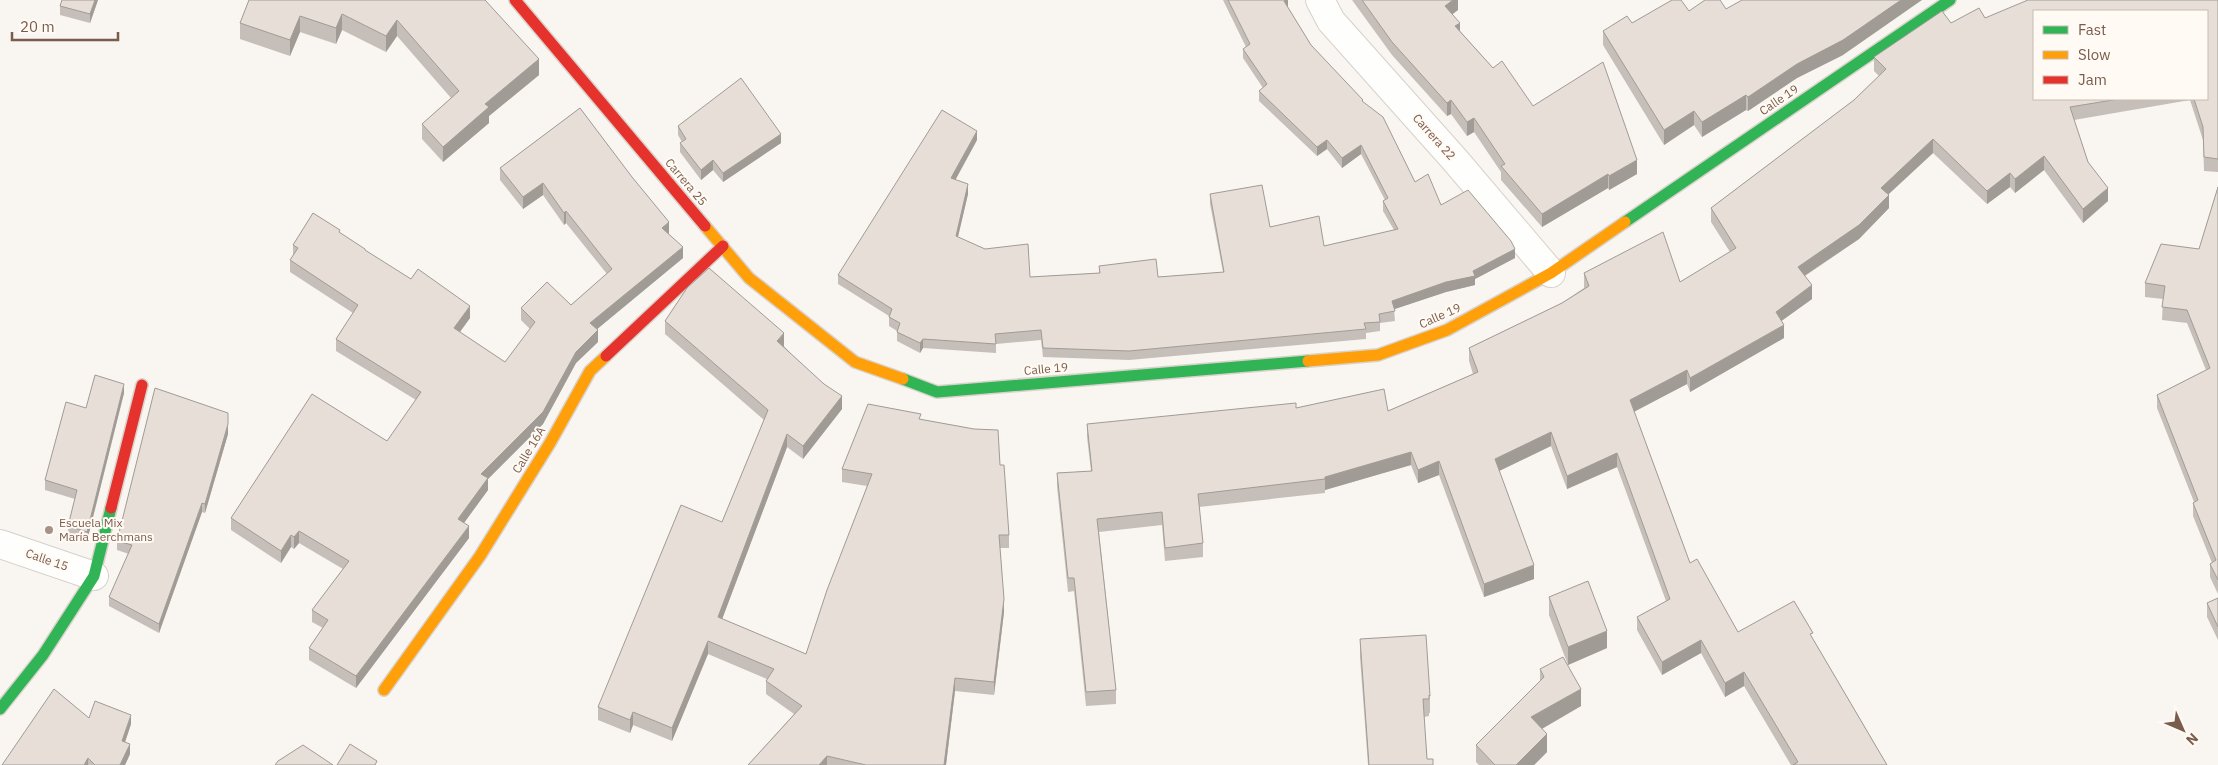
<svg xmlns="http://www.w3.org/2000/svg" width="2218" height="765" viewBox="0 0 2218 765" font-family="'IBM Plex Sans',sans-serif">
<style>
.lines{fill:none;stroke-linecap:round;stroke-linejoin:round}
.street-casing{stroke:#d7d1cb;stroke-width:30}
.fast-casing{stroke:#d9d2cb;stroke-width:14}
.slow-casing{stroke:#d9d2cb;stroke-width:14}
.jam-casing{stroke:#d9d2cb;stroke-width:14}
.street{stroke:#fefefd;stroke-width:28}
.fast{stroke:#30b455;stroke-width:11}
.slow{stroke:#ff9f0a;stroke-width:11}
.jam{stroke:#e5322d;stroke-width:11}
.wall{fill:#c6bfb9;fill-rule:evenodd}
.shaded-wall{fill:#a19b96}
.building{fill:#e6ded7;stroke:#a19b96}
.poi-dot{fill:#a69286;stroke:#fffaf3;stroke-width:2}
.labels{text-anchor:middle;stroke-width:4;stroke-linejoin:round;paint-order:stroke}
.street-label{font-size:12px;fill:#7a5c4d;stroke:#fffaf3}
.poi-label{font-size:12px;fill:#7a5c4d;stroke:#fffaf3;text-anchor:start}
</style>
<rect width="100%" height="100%" fill="#f9f5f0"/>
<g class="lines">
<g class="street-casing">
<path id="street" d="M1320,0L1331,21L1455,160L1551,273
M0,544L94,576"/>
</g>
<g class="fast-casing">
<path id="fast" d="M1625,222L1950,0
M903,379L937,392L1308,361
M0,709L43,655L94,576L111,508"/>
</g>
<g class="slow-casing">
<path id="slow" d="M705,226L749,278L855,362L903,379
M1308,361L1378,355L1447,330L1551,273L1625,222
M384,690L480,556L550,443L590,371L606,356"/>
</g>
<g class="jam-casing">
<path id="jam" d="M515,0L705,226
M606,356L723,246
M111,508L142,385"/>
</g>
<use href="#street" class="street"/>
<use href="#fast" class="fast"/>
<use href="#slow" class="slow"/>
<use href="#jam" class="jam"/>
</g>
<path class="wall" d="M98,0L90,23L60,15V6Z
M249,0H485L539,75L489,116V123L443,162L422,139V124L451,98L397,36L386,52L342,30L336,44L300,32L290,56L240,39V23Z
M1223,0H1288V8L1311,45L1363,103L1415,182L1441,205L1515,258L1475,279V285L1446,292L1394,309L1395,321L1380,323V331L1366,333V339L1129,360L1043,357L1041,340L996,344V353L923,348L920,353L897,341V331L889,326V316L838,284V275L977,140L955,180L968,194L958,237L1030,277L1099,273V266L1158,277L1223,272L1210,204V194L1270,227L1324,246L1394,230L1383,211V201L1385,200L1361,154L1342,168L1327,149L1317,156L1259,101V91L1263,88L1243,58V49L1246,47Z
M1352,0H1458V10L1452,14L1460,31L1493,68L1533,106L1637,174L1609,190L1608,188L1542,227L1501,180V172L1474,132L1467,136L1451,114L1447,116L1392,55Z
M2218,0V172L2204,171L2203,140L2190,100L2074,120L2088,162L2108,201L2083,223L2044,170L2015,193L2010,187L1987,204L1933,153L1889,194V208L1859,239L1805,276L1812,299L1781,321L1784,338L1690,392L1687,384L1634,411L1690,563L1738,632L1813,639L1887,765H1791L1744,686L1725,697L1701,653L1662,675L1637,630V617L1666,601L1617,467L1567,489L1551,446L1499,471L1534,579L1484,597L1439,475L1418,483L1411,465L1325,490V493L1199,507L1203,543V557L1165,561L1162,525L1099,532L1116,690V704L1086,706L1074,591L1068,592L1057,486V473L1091,471L1087,437V424L1296,408L1388,411L1473,374L1469,361V348L1562,303L1584,288V273L1680,282L1730,252L1711,222V208L1854,100L1879,76L1874,71V57L1951,23L1985,18ZM2207,11V99H2034Z
M1726,9L1843,55L1797,78L1748,111L1746,110L1702,137L1694,125L1664,145L1603,45V31L1632,23L1689,11Z
M580,108L669,234L683,258L597,329L598,342L576,363L543,424L488,479V490L464,523L469,538L356,688L309,660V648L323,628L312,622V610L343,569L299,543L294,549L291,547L281,563L231,530V518L387,441L416,400L336,351V339L353,313L290,272V260L293,255V245L340,233L365,251L470,318L460,332L505,362L530,329L521,320V308L571,305L607,274L566,223L564,225L543,195L523,209L500,180V168Z
M678,126L781,143L723,182L713,170L701,180L680,152V143L682,142L678,135Z
M2218,187V594L2210,577V564L2212,563L2193,516V503L2194,502L2157,408V395L2206,370L2187,323L2162,320L2163,299L2145,297V283L2199,249Z
M665,321L784,346L842,409L803,459L787,447L722,619L806,654L867,486L842,482V469L921,419L1000,465L1009,535V548H1000L1004,612L994,695L955,691L946,765H748L794,714L766,694V681L767,679L708,654L672,741L633,725L630,733L598,720V707L722,522L764,420L665,334Z
M124,393L87,541L68,536V526L75,499L45,490V480L86,408Z
M228,434L205,513L202,512L159,633L109,606V597L129,554L117,550V541Z
M1549,597L1607,648L1568,665L1549,615Z
M2218,598V640L2207,617V603Z
M1360,639L1430,696V713H1429V716L1424,717L1427,759L1433,765H1368L1360,657Z
M1540,669L1581,706L1542,729L1547,752L1534,765H1479L1476,762V745L1540,682Z
M89,718L131,724L125,742L130,754L125,765H2Z"/>
<path class="shaded-wall" d="M95,0H98L90,23V14Z
M1286,0H1288V8L1284,1Z
M1453,0H1458V10L1445,20V6Z
M1901,0H1922L1843,55L1797,78L1748,111V97L1797,64Z
M342,14V30L336,44V28Z
M300,16V32L290,56V40Z
M397,20V36L386,52V36Z
M1460,23V36L1455,26Z
M539,59V75L489,116V123L443,162V147L485,104Z
M1746,95V110L1702,137V122Z
M1451,100V114L1447,116V103Z
M1694,111V125L1664,145V130Z
M1474,118V132L1467,136V122Z
M977,131V140L951,188V178Z
M781,134V143L723,182V173Z
M1933,139V153L1881,201V188Z
M1327,140V149L1317,156V147Z
M1361,145V154L1342,168V158Z
M2044,156V170L2015,193V179Z
M713,160V170L701,180V170Z
M1637,160V174L1609,190V176Z
M2010,173V187L1987,204V191Z
M1608,174V188L1542,227V214Z
M543,183V195L523,209V197Z
M968,184V194L956,245V236Z
M2108,188V201L2083,223V209Z
M1889,195V208L1859,239L1798,280V267Z
M566,211V223L564,225V213Z
M669,222V234L662,240V228Z
M683,247V258L590,335V323Z
M1515,249V258L1475,279V285L1446,292L1392,310V301L1473,271Z
M1812,285V299L1776,325V312Z
M470,306V318L454,340V328Z
M1784,325V338L1690,392V378Z
M598,330V342L576,363L543,424L488,479V490L458,531V519L481,474L576,352Z
M784,333V346L777,354V341Z
M923,339V348L920,353V343Z
M1687,370V384L1630,414V400Z
M124,384V393L87,541V532Z
M842,396V409L803,459V446Z
M228,424V434L205,513V504Z
M1551,432V446L1495,473V459Z
M787,434V447L718,630V617Z
M1411,452V465L1325,490V477Z
M1617,453V467L1567,489V476Z
M1439,461V475L1418,483V470Z
M202,503V512L159,633V624Z
M469,526V538L356,688V676Z
M299,531V543L294,549V537Z
M291,535V547L281,563V551Z
M1534,565V579L1484,597V584Z
M1004,599V612L994,695V682Z
M1607,631V648L1568,665V647Z
M1701,640V653L1662,675V662Z
M708,641V654L672,741V728Z
M1744,672V686L1725,697V683Z
M955,678V691L946,765H944Z
M1581,689V706L1531,735V717Z
M633,712V725L630,733V720Z
M131,715V724L122,751V741Z
M1547,734V752L1534,765H1516Z
M130,744V754L125,765H120Z
M827,756V765H819Z
M88,758V765H84Z"/>
<path class="building" d="M62,0H95L90,14L60,6Z
M249,0H485L539,59L485,104L489,107L443,147L422,124L459,91L397,20L386,36L342,14L336,28L300,16L290,40L240,23Z
M1228,0H1286L1284,1L1311,45L1363,100L1362,101L1383,117L1415,182L1428,174L1441,205L1468,190L1511,241L1515,249L1473,271L1475,276L1446,282L1392,301L1395,311L1379,314L1380,322L1364,323L1366,329L1129,351L1043,348L1041,330L995,334L996,344L923,339L920,343L897,332L900,323L889,317L892,309L838,275L942,110L977,131L951,178L968,184L956,236L985,249L1028,244L1030,277L1100,273L1099,266L1156,259L1158,277L1224,272L1210,194L1262,185L1270,227L1319,216L1324,246L1398,229L1383,201L1388,198L1361,145L1342,158L1327,140L1317,147L1259,91L1267,84L1243,49L1250,44Z
M1362,0H1453L1445,6L1460,23L1455,26L1493,68L1502,61L1533,106L1603,62L1637,160L1609,176L1608,174L1542,214L1501,166L1505,164L1474,118L1467,122L1451,100L1447,103L1392,42Z
M1672,0H1681L1689,11L1705,0H1720L1726,9L1742,0H1901L1843,40L1797,64L1748,97L1746,95L1702,122L1694,111L1664,130L1603,31L1627,16L1632,23Z
M2028,0H2218V159L2204,157L2203,127L2194,99H2207V11H2034V99H2119L2070,107L2088,162L2108,188L2083,209L2044,156L2015,179L2010,173L1987,191L1933,139L1881,188L1889,195L1859,225L1798,267L1812,285L1776,312L1784,325L1690,378L1687,370L1630,400L1690,563L1697,559L1738,632L1794,601L1813,633L1810,634L1887,765H1793L1798,762L1744,672L1725,683L1701,640L1662,662L1637,617L1670,599L1617,453L1567,476L1551,432L1495,459L1534,565L1484,584L1439,461L1418,470L1411,452L1325,477V479L1198,494L1203,543L1165,548L1162,512L1097,519L1116,690L1086,692L1074,578H1068L1057,473L1092,471L1087,424L1296,403V408L1384,389L1388,411L1478,372L1469,348L1562,303L1589,286L1584,273L1663,232L1680,282L1736,248L1711,208L1854,100L1886,69L1874,57L1942,11L1951,23L1979,8L1985,18Z
M741,78L781,134L723,173L713,160L701,170L680,143L686,139L678,126Z
M580,108L632,177L669,222L662,228L683,247L590,323L598,330L576,352L543,412L481,474L488,478L458,519L469,526L356,676L309,648L328,620L312,610L349,561L299,531L294,537L291,535L281,551L231,518L312,394L387,441L421,392L336,339L358,305L290,260L298,248L293,245L313,213L340,230L339,232L365,249V250L411,279L418,269L470,306L454,328L505,362L535,322L521,308L547,282L571,305L612,269L566,211L564,213L543,183L523,197L500,168Z
M2218,187V580L2210,564L2216,560L2193,503L2198,500L2157,395L2210,368L2187,310L2162,307L2165,286L2145,283L2161,244L2199,249Z
M709,268L784,333L777,341L824,384L842,396L803,446L787,434L718,617L806,654L827,590L872,474L842,469L868,404L921,414L919,419L974,429L998,430L1000,465H1004L1009,535H999L1004,599L994,682L955,678L944,765H866L827,756L819,765H748L802,706L766,681L774,669L708,641L672,728L633,712L630,720L598,707L681,505L722,522L768,410L665,321L687,288Z
M95,375L124,384L87,532L68,526L77,490L45,480L66,402L86,408Z
M155,388L228,413V424L205,504L202,503L159,624L109,597L132,545L117,541Z
M1588,581L1607,631L1568,647L1549,597Z
M2218,598V627L2207,603Z
M1426,635L1430,696L1429,695V699H1423L1427,759H1433V765H1369L1360,639Z
M1563,657L1581,689L1531,717L1547,734L1516,765H1495L1476,745L1544,677L1540,669Z
M54,689L89,718L95,701L131,715L122,741L130,744L120,765H95L88,758L84,765H2Z
M350,744L377,761L375,765H337Z
M303,745L333,765H275L278,761Z"/>
<circle class="poi-dot" cx="49" cy="530" r="5"/>
<g class="labels">
<g class="street-label">
<text transform="translate(1779 100) rotate(-34)" y="4">Calle 19</text>
<text transform="translate(1434 137) rotate(48)" y="4">Carrera 22</text>
<text transform="translate(686 182) rotate(50)" y="4">Carrera 25</text>
<text transform="translate(1440 316) rotate(-24)" y="4">Calle 19</text>
<text transform="translate(1046 369) rotate(-5)" y="4">Calle 19</text>
<text transform="translate(529 450) rotate(-59)" y="4">Calle 16A</text>
<text transform="translate(47 560) rotate(19)" y="4">Calle 15</text>
</g>
<g class="poi-label">
<text x="59" y="527">Escuela Mix<tspan x="59" dy="14">María Berchmans</tspan></text>
</g>
</g>
<rect x="2033" y="10" width="175" height="90" fill="#fffaf3" stroke="#cabbb1"/>
<rect x="2043" y="26" width="25" height="8" fill="#30b455" stroke="#cabbb1"/>
<text x="2078" y="35" font-size="15" fill="#7a5c4d">Fast</text>
<rect x="2043" y="51" width="25" height="8" fill="#ff9f0a" stroke="#cabbb1"/>
<text x="2078" y="60" font-size="15" fill="#7a5c4d">Slow</text>
<rect x="2043" y="76" width="25" height="8" fill="#e5322d" stroke="#cabbb1"/>
<text x="2078" y="85" font-size="15" fill="#7a5c4d">Jam</text>
<g transform="translate(2183 730) rotate(135)" stroke="#fffaf3" stroke-width="4" paint-order="stroke">
<path d="M0-4L9 19L0 12L-9 19Z" fill="#7a5c4d"/>
<text y="-8" font-size="14" font-weight="bold" text-anchor="middle" fill="#7a5c4d">N</text>
</g>
<path d="M12 32v8h106v-8" fill="none" stroke="#7a5c4d" stroke-width="2.5"/>
<text x="20" y="32" font-size="15" fill="#7a5c4d" stroke="#fffaf3" stroke-width="4" paint-order="stroke">20 m</text>
</svg>
